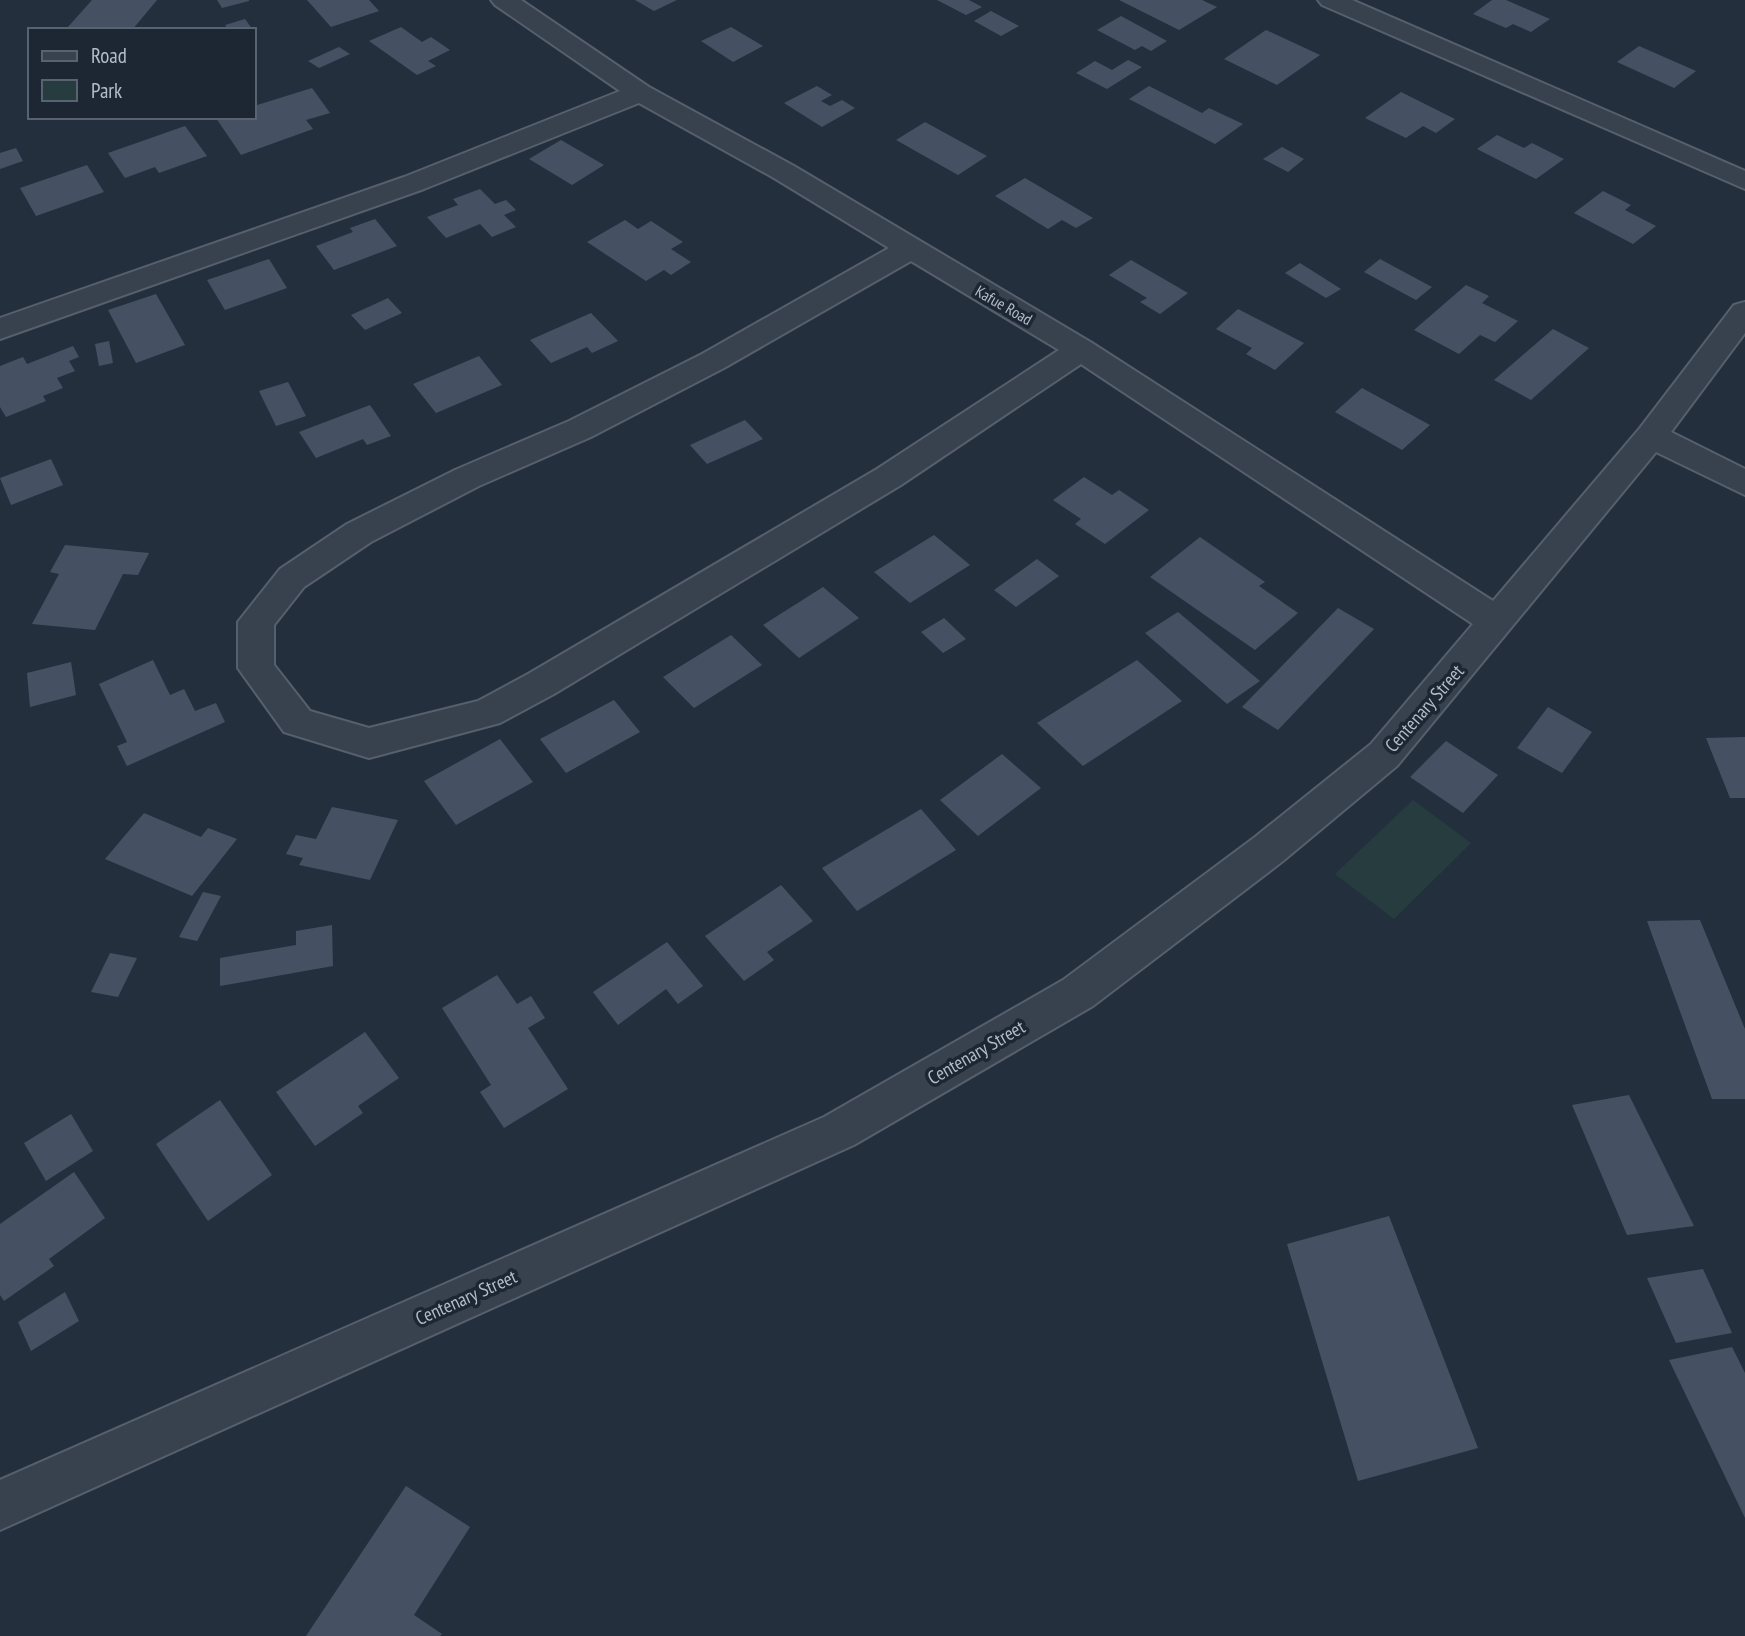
<svg xmlns="http://www.w3.org/2000/svg" width="1745" height="1636" viewBox="0 0 1745 1636" font-family="'PT Sans Narrow',sans-serif">
<style>
.green{fill:#263c3f}
.building{fill:#455162}
.lines{fill:none;stroke-linecap:round;stroke-linejoin:round}
.minor-casing{stroke:#565f6c;stroke-width:4}
.minor{fill:#38414e;fill-rule:evenodd}
.labels{text-anchor:middle;stroke-width:7;stroke-linejoin:round;paint-order:stroke}
.far-street-label{font-size:16px;fill:#b4bcc9;stroke:#1d2633}
.street-label{font-size:19px;fill:#b4bcc9;stroke:#1d2633}
</style>
<rect width="100%" height="100%" fill="#242f3e"/>
<path class="green" d="M1413,800L1471,843L1394,919L1335,874Z"/>
<path class="building" d="M92,0H157L132,30L67,28Z
M217,0H249V1L222,8Z
M307,0H369L379,11L331,27Z
M635,0H677L654,11Z
M937,0H969L982,7L966,15Z
M1119,0H1202L1217,7L1179,30Z
M1492,0H1506L1550,19L1531,32L1513,24L1506,28L1473,14Z
M991,11L1019,26L1001,36L974,21Z
M1121,16L1167,41L1151,51L1142,46L1135,50L1097,30Z
M245,19L253,30H228L225,25Z
M401,27L422,42L431,37L450,50L428,61L436,66L417,75L369,41Z
M731,27L763,46L733,62L701,41Z
M1266,30L1320,55L1277,85L1224,59Z
M1639,46L1696,71L1674,88L1617,62Z
M339,47L350,54L319,68L308,61Z
M1128,60L1142,67L1107,89L1076,73L1095,61L1112,70Z
M817,86L832,95L821,101L830,106L842,100L855,108L822,127L784,103Z
M1149,86L1202,113L1209,108L1243,124L1215,144L1129,99Z
M312,88L330,113L306,120L313,129L241,155L216,118L254,117V106Z
M1401,92L1455,119L1436,133L1423,126L1406,138L1365,118Z
M925,122L987,156L958,175L896,140Z
M185,126L207,156L159,173L155,167L125,178L108,153Z
M1497,135L1524,148L1532,143L1564,159L1536,179L1477,149Z
M561,140L604,165L572,185L529,159Z
M1282,147L1304,159L1288,172L1263,159Z
M16,148L23,161L0,169V153Z
M87,165L104,192L36,216L20,188Z
M1025,178L1093,218L1076,228L1062,220L1048,229L995,196Z
M480,189L495,204L506,200L516,210L504,215L516,227L492,237L480,224L446,238L427,217L458,205L453,199Z
M1603,191L1631,205L1625,210L1656,226L1633,244L1574,213Z
M375,219L397,246L334,270L316,246L353,232L350,228Z
M625,220L638,229L651,221L683,242L671,249L691,262L671,275L664,270L646,281L587,242Z
M269,259L287,288L225,310L207,280Z
M1380,259L1432,287L1416,300L1364,272Z
M1131,260L1188,293L1160,314L1140,302L1147,298L1109,275Z
M1300,263L1341,289L1326,298L1285,273Z
M1466,285L1489,296L1482,303L1518,321L1495,342L1480,335L1459,354L1414,330Z
M156,294L185,345L136,363L108,310Z
M388,298L402,313L365,330L351,315Z
M1238,309L1304,343L1275,370L1246,354L1252,348L1216,329Z
M591,313L618,341L592,353L587,347L551,363L530,340Z
M1553,329L1589,348L1531,400L1494,380Z
M109,341L113,363L99,366L95,344Z
M73,346L79,357L69,361L75,371L57,378L63,388L43,396L46,401L6,417L0,407V366L23,357L27,364Z
M479,356L502,385L436,413L413,384Z
M288,382L306,416L276,426L259,391Z
M1362,388L1430,425L1402,450L1335,412Z
M370,405L391,436L367,445L363,439L316,458L299,432Z
M745,420L763,439L707,464L690,445Z
M51,459L63,485L11,505L0,478Z
M1084,477L1112,495L1119,490L1149,510L1105,544L1075,524L1081,519L1053,500Z
M934,535L970,565L910,603L874,572Z
M1200,537L1265,582L1259,586L1298,613L1255,650L1150,577Z
M65,545L149,553L138,575L123,574L95,630L32,624L59,574L50,572Z
M1037,559L1059,576L1016,607L994,590Z
M823,587L859,618L799,658L763,625Z
M1338,608L1374,629L1278,730L1242,707Z
M1178,612L1260,681L1227,704L1145,633Z
M944,618L966,639L943,653L921,632Z
M731,635L762,665L694,708L663,677Z
M153,660L170,695L184,689L195,711L216,703L225,722L127,766L117,746L127,742L99,684Z
M1137,660L1182,701L1083,766L1037,723Z
M71,662L76,695L30,707L27,673Z
M614,700L640,732L566,773L540,739Z
M1548,707L1592,732L1562,773L1517,748Z
M1745,737V798H1730L1706,738Z
M500,739L533,782L456,825L424,781Z
M1446,741L1498,775L1463,813L1410,777Z
M1002,754L1041,788L978,836L940,800Z
M332,807L398,820L370,880L299,865L303,858L286,854L296,835L316,839Z
M921,809L956,850L857,911L822,868Z
M144,813L201,837L208,828L237,839L192,896L105,859Z
M781,885L813,921L767,952L774,960L744,981L705,936Z
M203,892L221,896L197,941L179,937Z
M1700,920L1745,1029V1099H1712L1647,921Z
M332,925L333,966L220,986V958L296,945V931Z
M667,942L703,986L678,1004L666,989L618,1025L593,992Z
M110,953L137,958L118,997L91,992Z
M497,975L517,1004L531,996L545,1018L528,1028L568,1089L504,1128L480,1092L491,1085L442,1008Z
M365,1032L399,1078L358,1106L363,1113L315,1146L276,1092Z
M1629,1095L1694,1226L1627,1235L1572,1105Z
M220,1100L272,1175L208,1221L156,1144Z
M71,1114L93,1151L46,1181L24,1143Z
M74,1172L105,1218L49,1259L54,1266L4,1301L0,1295V1224Z
M1389,1216L1478,1448L1358,1481L1287,1244Z
M1703,1269L1732,1333L1676,1343L1647,1278Z
M65,1292L79,1321L31,1351L18,1322Z
M1732,1347L1745,1373V1518L1669,1360Z
M406,1486L470,1527L414,1615L442,1634L440,1636H306Z"/>
<g class="lines">
<g class="minor-casing">
<path id="minor" d="M491,0H521L649,87L794,166L1092,343L1493,601L1640,428L1734,305L1745,302V333L1671,432L1745,469V495L1656,452L1397,766L1283,861L1093,1006L854,1145L0,1530V1480L824,1117L1063,980L1255,837L1371,744L1473,624L1081,364L901,485L554,694L500,723L369,758L284,732L238,668V622L280,569L347,524L455,470L569,421L702,354L889,248L774,178L639,103L424,189L0,339V318L404,177L620,91L495,5ZM911,261L1059,350L877,469L528,674L478,701L369,728L310,711L274,665V625L304,587L371,542L479,486L591,437L724,368Z
M1318,0H1352L1745,171V189L1322,5Z"/>
</g>
<use href="#minor" class="minor"/>
</g>
<g class="labels">
<g class="far-street-label">
<text transform="translate(1004 305) rotate(30)" y="6">Kafue Road</text>
</g>
<g class="street-label">
<text transform="translate(1424 708) rotate(-49)" y="7">Centenary Street</text>
<text transform="translate(976 1052) rotate(-30)" y="7">Centenary Street</text>
<text transform="translate(466 1297) rotate(-24)" y="7">Centenary Street</text>
</g>
</g>
<rect x="28" y="28" width="228" height="91" fill="#1d2633" stroke="#59626f" stroke-width="2"/>
<rect x="42" y="51" width="35" height="10" fill="#38414e" stroke="#59626f" stroke-width="2"/>
<text x="91" y="63" font-size="21" fill="#b4bcc9">Road</text>
<rect x="42" y="80" width="35" height="21" fill="#263c3f" stroke="#59626f" stroke-width="2"/>
<text x="91" y="98" font-size="21" fill="#b4bcc9">Park</text>
</svg>
